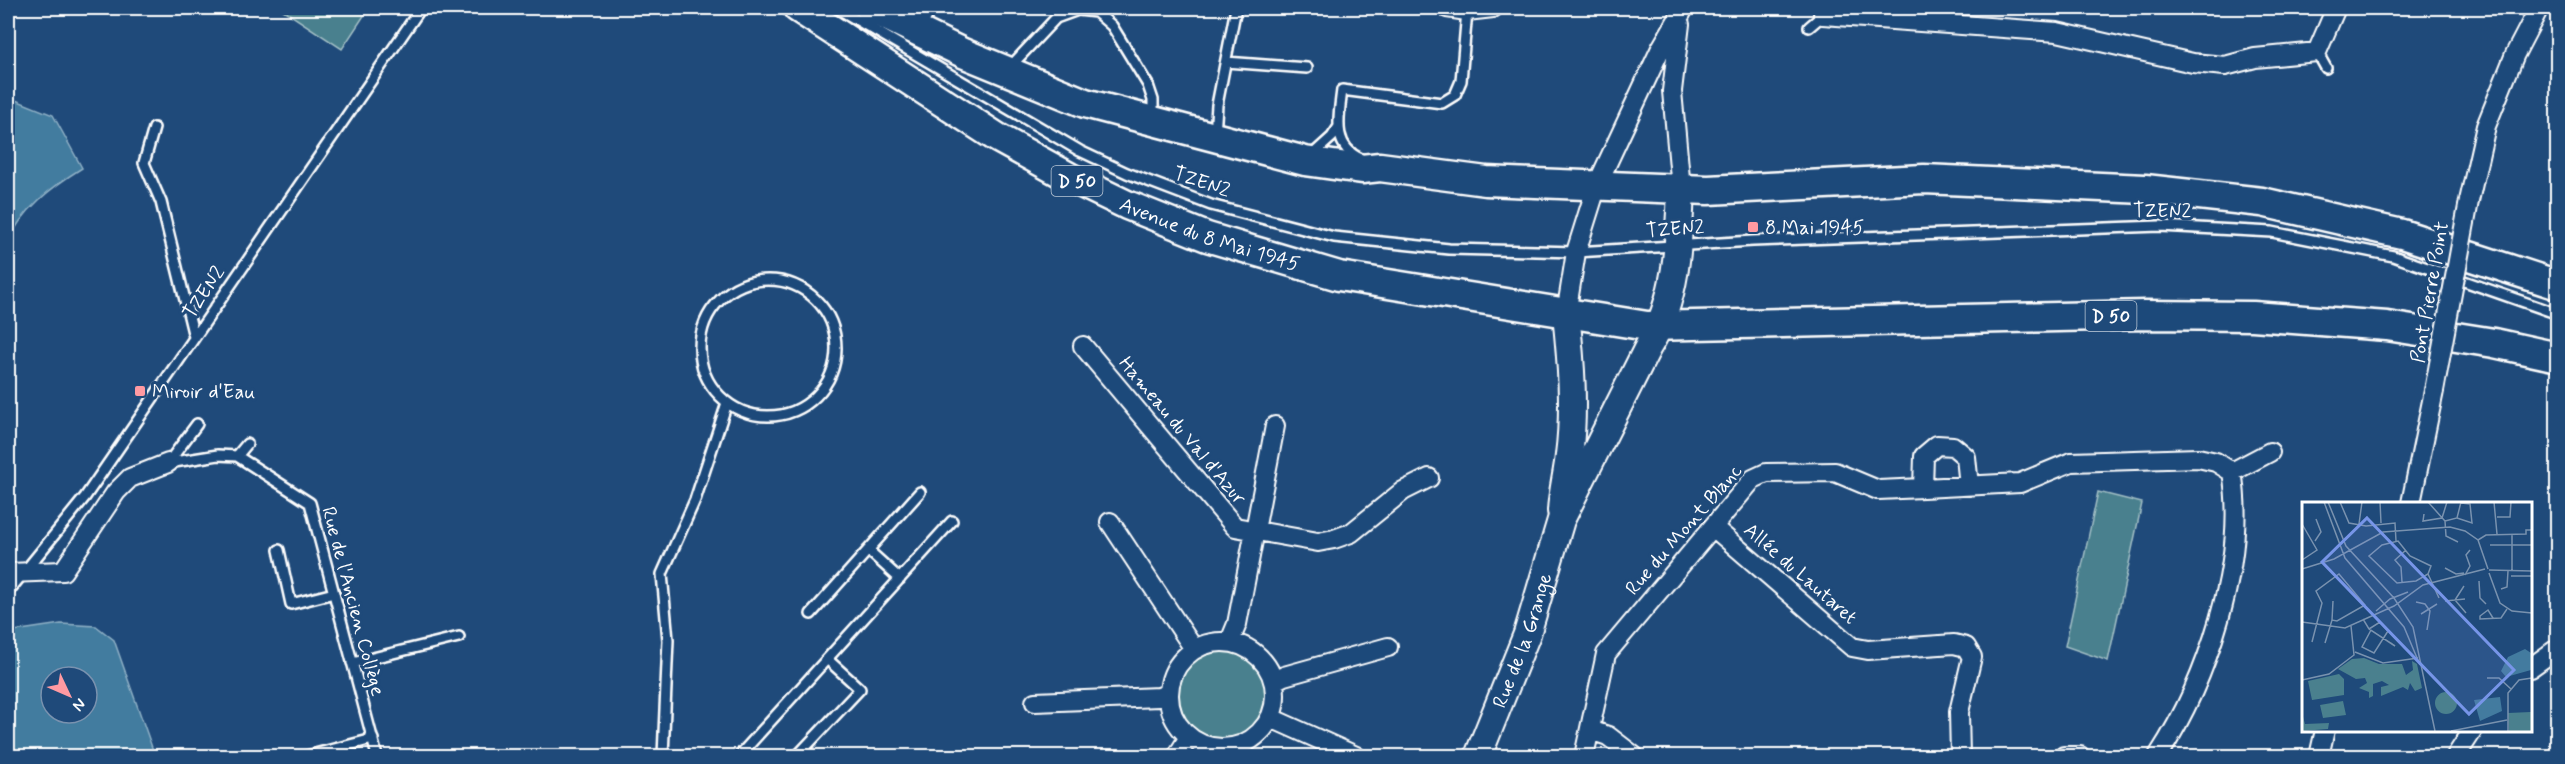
<svg xmlns="http://www.w3.org/2000/svg" width="2565" height="764" viewBox="0 0 2565 764" font-family="Mynerve,sans-serif">
<style>
.green{fill:#4a808e;stroke:#a4c0c6;stroke-width:1.5}
.water{fill:#437b9f;stroke:#8eb0c5;stroke-width:1.5;fill-rule:evenodd}
.lines{fill:none;stroke-linecap:round;stroke-linejoin:round}
.lane-casing{stroke:#fff;stroke-width:14}
.street-casing{stroke:#fff;stroke-width:22}
.secondary-casing{stroke:#fff;stroke-width:30}
.primary-casing{stroke:#fff;stroke-width:33}
.lane{stroke:#1f4a7a;stroke-width:9}
.street{stroke:#1f4a7a;stroke-width:18}
.secondary{stroke:#1f4a7a;stroke-width:26}
.primary{stroke:#1f4a7a;stroke-width:28}
.street-bridge-casing{stroke:#fff;stroke-width:22;stroke-linecap:butt}
.street-bridge{stroke:#1f4a7a;stroke-width:18}
.poi-dot{fill:#ff9aa2;stroke:#1f4a7a;stroke-width:2}
.labels{text-anchor:middle;stroke-width:6;stroke-linejoin:round;paint-order:stroke}
.shield{fill:#1f4a7a;stroke:#bcc9d7;stroke-width:1.5}
.shield-label{font-size:18px;font-weight:bold;fill:#fff}
.street-label{font-size:20px;fill:#fff;stroke:#1f4a7a}
.poi-label{font-size:20px;fill:#fff;stroke:#1f4a7a;text-anchor:start}
.inset-road{fill:none;stroke:#7992af;stroke-width:1.5}
.view{fill:#7795e8;fill-opacity:0.15;stroke:#7795e8;stroke-width:3}
.inset-edge{fill:none;stroke:#fff;stroke-width:3}
</style>
<rect width="100%" height="100%" fill="#1f4a7a"/>
<filter id="ink" filterUnits="userSpaceOnUse"><feTurbulence type="fractalNoise" baseFrequency=".0167" numOctaves="2"/><feDisplacementMap in="SourceGraphic" scale="12" xChannelSelector="R" yChannelSelector="G"/><feConvolveMatrix kernelMatrix="1 2 1 2 8 2 1 2 1" color-interpolation-filters="sRGB"/></filter>
<g filter="url(#ink)">
<path class="green" d="M280,8H369L342,49Z
M2098,492L2142,503L2108,661L2065,646Z
M1179 695a44 44 0 1 1 88 0a44 44 0 1 1-88 0Z"/>
<path class="water" d="M8,97L53,115L82,168C53,186 21,210 8,243Z
M61,624L96,626L114,640L155,756H8V632ZM51,677H87V713H51Z"/>
<g class="lines">
<g class="lane-casing">
<path id="lane" d="M837,8L1080,151L1127,173L1211,205L1334,237L1449,249L1576,252L1753,241L2160,226L2272,232L2393,256L2558,314
M1809,27L1823,15
M2317,52L2326,68
M1226,62L1307,68
M1009,68L1056,18L1078,10L1096,12L1112,26L1148,85L1153,100V119
M154,128L144,163L161,202L194,337
M1215,135L1217,105L1235,13
M1311,156L1332,137L1338,128
M1361,159C1331,146 1339,116 1342,90L1442,103L1455,95L1461,81L1467,11
M700 348a68 68 0 1 1 136 0a68 68 0 1 1-136 0Z
M197,424L168,463L218,455L237,456L247,444
M237,456L310,503L377,756
M279,550L291,604L334,593
M868,550L900,579
M8,592L85,497L421,8
M811,614L920,492
M352,663L459,637
M307,756L373,739
M663,756L668,640L662,574L695,500L727,403
M739,756L952,521
M797,756L860,689L827,659"/>
</g>
<g class="street-casing">
<path id="street" d="M1447,8L1467,11L1493,8
M1825,8L1823,15L2057,32L2193,63L2225,66L2255,58L2317,52L2336,8
M1680,24L1672,91L1681,189
M914,29L927,8
M2469,201L2486,126L2515,54L2539,8
M1566,314L1576,252L1597,185L1661,48L1682,12
M1083,346L1235,527L1318,542L1334,539L1351,533L1403,491L1429,478
M2232,472L2270,452
M1923,488L1924,456L1937,445L1953,446L1966,457L1969,486
M2411,503L2434,391
M1110,522L1194,649
M1713,527L1852,647L1868,650L1954,644L1966,647L1972,657L1959,712L1960,756
M8,573L63,571L116,492L130,478L168,463
M1230,641L1237,624L1275,426
M1169 695a53 53 0 1 1 106 0a53 53 0 1 1-106 0Z
M2530,668L2558,648
M1274,681L1284,676L1388,647
M1035,702L1159,697L1169,693
M1271,718L1356,756
M1590,730L1608,736L1634,756
M1177,756L1189,737
M1584,756L1606,654L1753,479L1766,473L1835,472L1878,490L1923,488L2020,483L2071,462L2198,458L2216,462L2232,472C2248,561 2206,682 2158,756
M2064,756H2080
M2319,756L2325,730
M2456,756L2473,730"/>
</g>
<g class="secondary-casing">
<g id="secondary">
<path d="M1561,511C1562,492 1567,474 1569,455C1575,409 1571,360 1566,314"/>
<path id="s1" d="M1478,756L1527,634L1561,520L1648,347C1677,301 1679,242 1681,189"/>
</g>
</g>
<g class="primary-casing">
<g id="primary">
<path id="s2" d="M798,8L998,138L1069,177L1127,205L1207,237L1339,276L1647,326L2145,315L2253,316L2387,326L2494,343L2558,357"/>
<path d="M870,8L963,53L1085,103L1305,161L1362,169L1380,167L1486,181L1708,190L1924,179L2145,189L2262,202L2402,234L2558,285"/>
</g>
</g>
<use href="#lane" class="lane"/>
<use href="#street" class="street"/>
<use href="#secondary" class="secondary"/>
<use href="#primary" class="primary"/>
<g class="street-bridge-casing">
<path id="street-bridge" d="M2434,391L2469,201"/>
</g>
<use href="#street-bridge" class="street-bridge"/>
</g>
</g>
<g class="poi-dot">
<rect x="1747" y="221" width="12" height="12" rx="3"/>
<rect x="134" y="385" width="12" height="12" rx="3"/>
</g>
<g class="labels">
<g class="shield">
<rect x="1051.5" y="166" width="51" height="30" rx="4.5"/>
<rect x="2085.5" y="301" width="51" height="30" rx="4.5"/>
</g>
<g class="shield-label">
<text x="1077" y="187">D 50</text>
<text x="2111" y="322">D 50</text>
</g>
<g class="street-label">
<text transform="translate(1202 181) rotate(19)" y="7">TZEN2</text>
<text transform="translate(2162 210) rotate(1)" y="7">TZEN2</text>
<text transform="translate(1675 228) rotate(-4)" y="7">TZEN2</text>
<text dy="7" stroke="none"><textPath href="#s2" startOffset="472">Avenue du 8 Mai 1945</textPath></text>
<text transform="translate(203 292) rotate(-56)" y="7">TZEN2</text>
<text transform="translate(2429 292) rotate(-80)" y="7">Pont Pierre Point</text>
<text transform="translate(1183 430) rotate(50)" y="7">Hameau du Val d'Azur</text>
<text transform="translate(1683 529) rotate(-49)" y="7">Rue du Mont Blanc</text>
<text transform="translate(1801 573) rotate(41)" y="7">Allée du Lautaret</text>
<text transform="translate(354 601) rotate(75)" y="7">Rue de l'Ancien Collège</text>
<text dy="7" stroke="none"><textPath href="#s1" startOffset="124">Rue de la Grange</textPath></text>
</g>
<g class="poi-label">
<text x="1765" y="234">8 Mai 1945</text>
<text x="152" y="398">Miroir d'Eau</text>
</g>
</g>
<g transform="translate(2302 502)">
<rect width="230" height="230" fill="#1f4a7a"/>
<path d="M62,156L77,162H100L104,173L111,168L110,159L115,162L120,186L113,189L108,181L106,188L101,185L79,194V185L87,183L80,179L71,182V194L67,196V190L57,186L65,181L63,176L54,177L36,167L50,157ZM37,172L42,177V193L10,198L6,179ZM133 201a11 11 0 1 1 22 0a11 11 0 1 1-22 0ZM41,199L44,213L21,216L18,203ZM229,210V229H207L206,211ZM0,211L3,222L27,221L26,227L0,229Z" fill="#4a808e"/>
<path d="M223,147L229,151V168L204,175L199,169L206,155ZM198,195L200,209L178,219L172,198Z" fill="#437b9f"/>
<path class="inset-road" d="M22,0L43,56L102,125L118,163M26,0L44,44L92,96L111,125L133,229M38,0L47,21L64,24L93,21L94,39M78,0L79,21M126,0L143,19L144,34L156,40M192,0L195,32M122,12L121,19L140,16L145,0M195,15H208L209,0M155,16L170,21L168,2L159,1M143,19L155,16L159,0M0,22L15,48L0,58M57,22L60,0M176,38L184,33L224,32V28H230M13,39L19,30L14,17M96,39L108,54L129,64L126,72L114,79L95,81L67,54L80,43ZM188,43H230M143,66L154,72L162,71M0,67L32,57L81,30L148,25L163,29L176,38L186,67M187,68L230,69M210,69V32M187,71L198,101L210,109L230,111M126,72L137,96M163,73L168,64L164,53L168,48M209,74H230M177,79L178,96L184,102M100,80L99,65L93,58L104,48M162,84L153,98L164,111M199,87L205,85L206,69M143,99L163,97M114,100L123,102L128,109L125,128M74,109L88,97L106,90M119,112L135,102M191,116L186,108L178,114V117L199,116L205,107M61,117L67,127L93,144L89,141M30,118L31,99M0,120L43,126L92,104L121,83L183,67M67,127L78,120L86,129L72,151L60,145L69,128M10,140L20,101L14,89L37,72L63,103L35,119L30,118L23,141M53,150L81,161L116,156M185,176H197L209,187M0,178L27,172L52,153L49,124M149,229L205,218M206,229V191L217,178L230,176"/>
<path class="view" d="M65,16L212,168L167,212L20,60Z"/>
<rect width="230" height="230" class="inset-edge"/>
</g>
<rect width="2565" height="764" fill="none" stroke="#1f4a7a" stroke-width="30"/>
<rect x="15" y="15" width="2535" height="734" fill="none" stroke="#fff" stroke-width="2" filter="url(#ink)"/>
<g transform="translate(69 695) rotate(134)"><circle r="28" fill="#1f4a7a" stroke="#7992af" stroke-width="1.5"/>
<path d="M0-4.5L10 22L0 15L-10 22Z" fill="#ff9aa2"/>
<text y="-9" font-size="16" font-weight="bold" text-anchor="middle" fill="#ffffff">N</text>
</g>
</svg>
